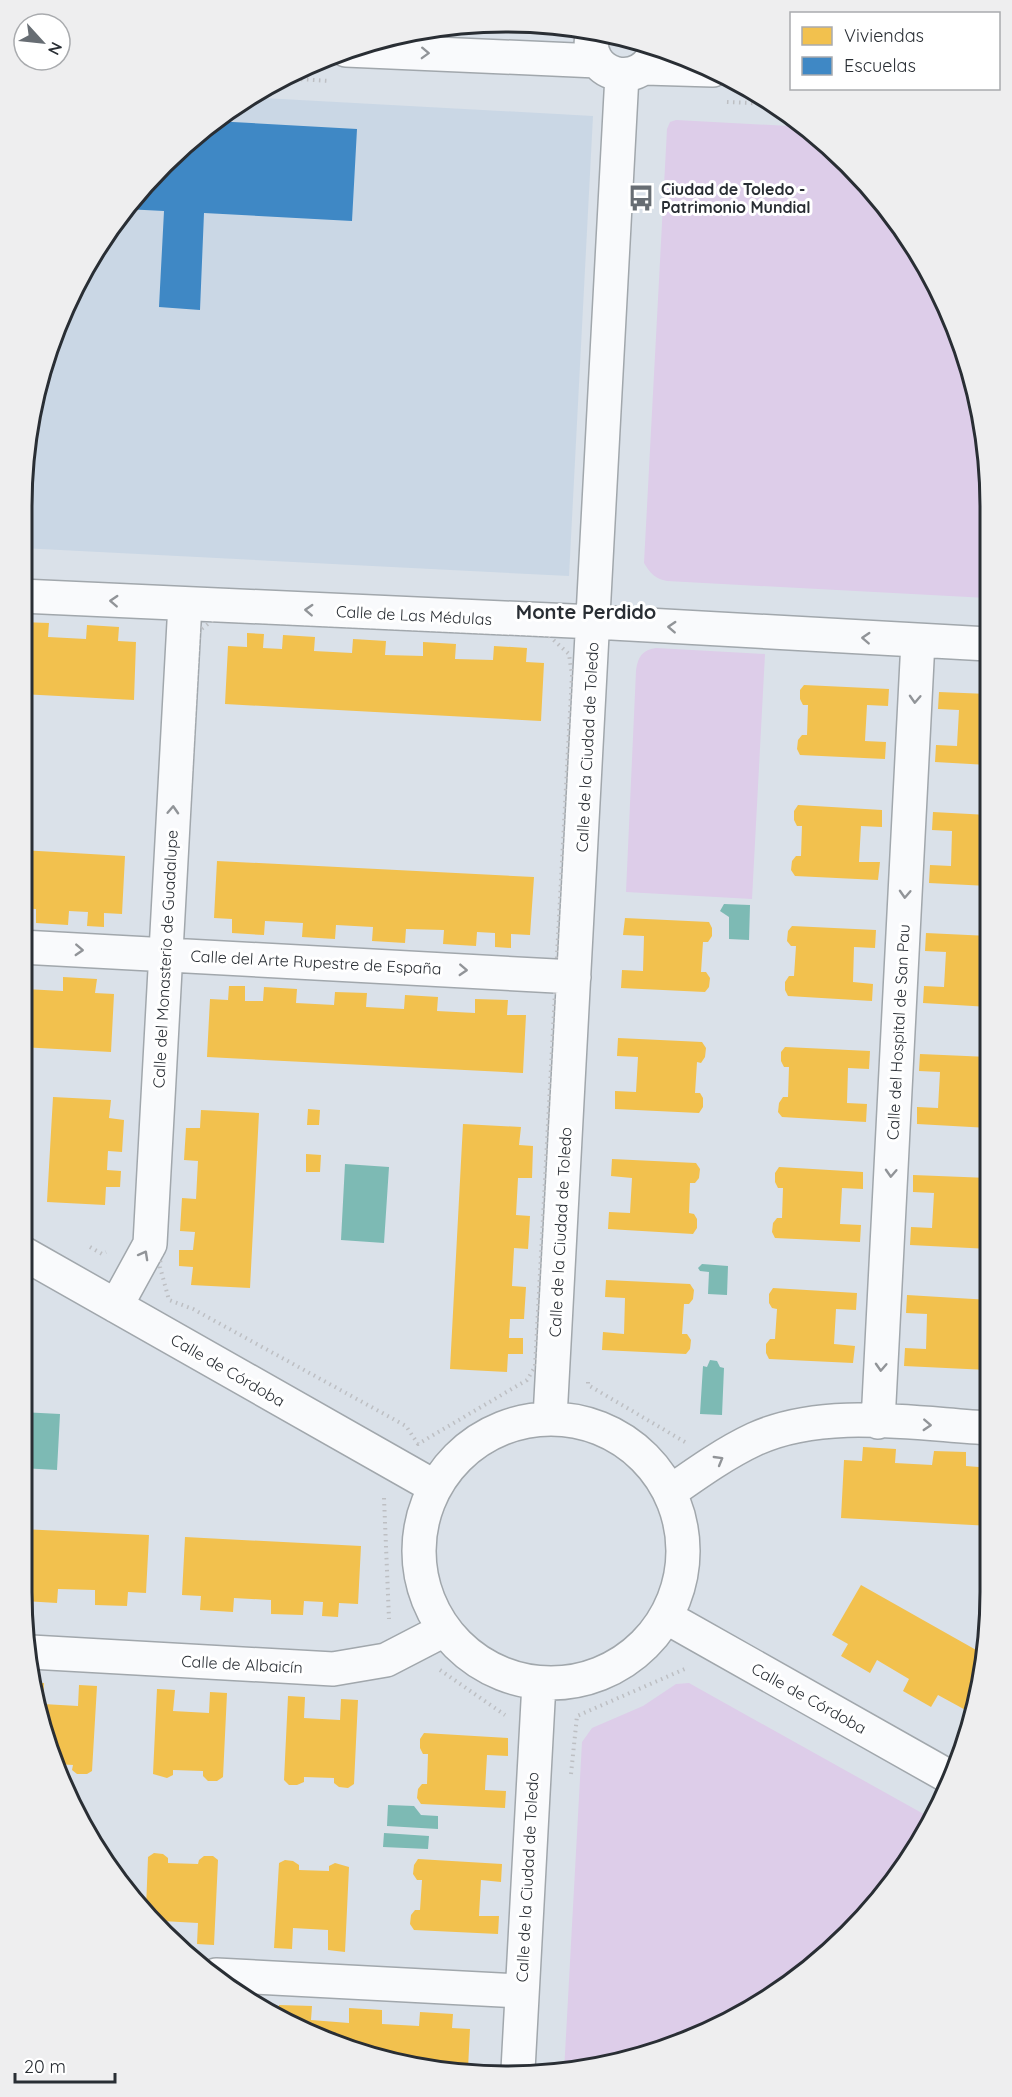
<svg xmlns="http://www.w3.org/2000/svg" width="1012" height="2097" viewBox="0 0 1012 2097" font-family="Quicksand,sans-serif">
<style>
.built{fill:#cad7e5}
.green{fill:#ddcde9}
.water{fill:#7dbab4}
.homes{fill:#f2c14e}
.schools{fill:#3f88c5}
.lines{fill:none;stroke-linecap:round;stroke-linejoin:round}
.minor-casing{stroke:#a1a7ac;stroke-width:36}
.path{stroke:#bdbfc3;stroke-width:4;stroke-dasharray:1.5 4.5;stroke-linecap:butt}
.minor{stroke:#f9fafc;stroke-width:33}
.oneway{stroke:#919498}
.labels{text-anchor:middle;stroke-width:6;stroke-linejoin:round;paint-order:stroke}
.poi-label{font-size:16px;font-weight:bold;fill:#292e34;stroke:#fff;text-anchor:start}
.street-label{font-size:16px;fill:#292e34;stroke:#fff}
.quarter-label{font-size:20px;font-weight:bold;fill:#292e34;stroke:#fff}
.rim{fill:none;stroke:#292e34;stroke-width:3}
</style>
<rect width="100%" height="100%" fill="#dae1e9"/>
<path class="built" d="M247,97L593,116L569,576L21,548V506L30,411L58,320L103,236L163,163Z"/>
<path class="green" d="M676,120L807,127L891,210L954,320L987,442V598L667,581C655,579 650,573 644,563L667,129L670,122Z
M656,648L765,654L752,899L626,892L636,671C638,657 642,650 656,648Z
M689,1683L929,1817L870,1911L801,1976L721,2026L564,2072L582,1742L592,1728L643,1706L676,1684Z"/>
<path class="water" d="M724,904L750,905L749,940L729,939V917L720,911Z
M345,1164L389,1167L384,1243L341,1240Z
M702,1264L728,1266L727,1295L708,1294L709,1272L700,1271L698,1268Z
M710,1360L717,1361L720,1367L724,1368L722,1415L700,1414L703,1366L707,1367Z
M21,1412L60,1414L57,1470L21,1468Z
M388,1805L414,1806L421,1815L438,1816V1829L387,1826Z
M384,1833L429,1836L428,1849L383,1847Z"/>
<path class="homes" d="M21,622L49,623L48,637L86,639L87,625L119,627L118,641L136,642L134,700L21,694Z
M247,633L264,634L263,648L282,649L283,635L315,637L314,651L352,653L353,639L386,641L385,655L423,656V642L456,644L455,659L493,660L494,646L527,648L526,662L544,663L541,721L225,704L228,646L247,647Z
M804,685L889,689L888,706L867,705L865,741L886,742L885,759L800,755L797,749L798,740L802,735H807L808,705H803L800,699V690Z
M939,692L988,694V765L935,762L936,745L957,746L959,710L938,709Z
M798,805L882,810V827L861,826L859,862H880L878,880L795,876L791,870L792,861L796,856H801L802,826H797L794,820V811Z
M933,812L988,815V886L929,883L930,865L951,866L952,831L932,830Z
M21,850L125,856L122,914L104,913V927L87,926L88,912L69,911L68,925L36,923V909L21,908Z
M217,861L534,877L530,935L511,934V948L495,947V933L477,932L476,946L443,944L444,930L406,929L405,943L372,941L373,927L336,925L335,939L302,937L303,923L265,921L264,935L232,933V919L214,918Z
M625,918L709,922L712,928V936L708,942H703L701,972H706L710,978L709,987L705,992L621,988L622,970L643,971L644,936L623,935Z
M792,926L876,930L875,948L854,947L853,982L873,984L872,1001L788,996L785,990V982L789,976H794L796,946H791L787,941L788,931Z
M926,933L989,936V1007L923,1003L924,986L944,987L946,952L925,951Z
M21,975H26L25,989L63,991V977L97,979L95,993L114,994L111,1052L21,1047Z
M229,986H245V1001H263L264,987L297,989L296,1003L334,1005L335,992L367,993L366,1007L404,1009L405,995L438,997L437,1011L475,1013V999L508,1000L507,1015H526L523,1073L207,1057L210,999L228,1000Z
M618,1038L702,1042L706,1048L705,1057L701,1063L697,1062L695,1093H700L703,1098V1107L699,1113L615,1109V1091L636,1092L638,1057L617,1056Z
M785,1047L870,1051L869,1069L848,1068L847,1103L867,1104L866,1122L782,1117L778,1112L779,1103L783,1097H788L789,1067H784L781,1061V1052Z
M920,1054L989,1057V1128L917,1124V1107L938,1108L940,1072L919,1071Z
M53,1097L111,1100L109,1118L124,1120L122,1152L108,1151L107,1170L121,1171L120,1187H106L105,1205L47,1202Z
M308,1109L320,1110L319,1125H307Z
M201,1110L259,1113L250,1288L191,1285L193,1267L179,1266V1250H193L195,1232L180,1231L182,1198L196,1199L198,1161L184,1160L186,1128H200Z
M463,1124L521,1127L519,1145L533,1146L532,1178H518L516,1215L530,1216L528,1249L514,1248L512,1286L526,1287L524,1319H510L509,1338H523V1354H508L507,1372L450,1369Z
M306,1154L321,1155L320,1172H306Z
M612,1159L696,1163L700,1169L699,1178L695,1183H690L689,1213L694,1214L697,1219V1228L693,1234L608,1229L609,1212L630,1213L632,1178L611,1176Z
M779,1167L863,1172V1189L842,1188L840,1224L861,1225L860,1242L775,1238L772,1232L773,1223L777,1218H782L783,1188H778L775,1182V1173Z
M913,1175L989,1178L990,1249L910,1245L911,1227L932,1228L934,1193L913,1192Z
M606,1280L690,1284L694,1290L693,1299L689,1304H684L682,1334H687L691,1340L690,1349L686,1354L602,1350L603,1332L624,1334L625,1298L605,1297Z
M773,1288L857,1293L856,1310L836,1309L834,1344L855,1346L853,1363L769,1359L766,1353V1344L770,1339H775L777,1309L772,1308L769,1303V1294Z
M907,1295L990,1300V1320H986L984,1350H989L990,1353L988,1370L904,1366L905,1348L926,1349L927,1314L906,1313Z
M863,1447L896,1449L895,1463L932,1465L934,1451L966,1452V1466L991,1468V1526L841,1518L844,1460L862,1461Z
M21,1529L149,1535L146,1593L128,1592L127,1606L95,1605V1590L58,1589L57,1603L24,1601L25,1587H21Z
M185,1537L361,1546L358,1604L339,1603L338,1617L322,1616L323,1602L304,1601L303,1615L271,1614V1600L234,1598L233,1612L200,1610L201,1596L182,1595Z
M861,1585L985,1655L982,1686L969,1728L964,1726L971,1713L938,1695L931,1707L903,1691L909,1679L877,1660L870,1673L841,1656L848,1644L832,1635Z
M36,1683H44L43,1704L78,1706L79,1685L97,1686L92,1771L87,1774H77L72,1770L73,1765L56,1764L47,1747Z
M157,1689L175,1690L173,1711L209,1713L210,1692L227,1693L223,1777L217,1781H208L203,1776V1771L173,1770V1775L167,1778L153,1774Z
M288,1696L305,1697L304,1718L340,1720L341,1699L358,1700L354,1784L348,1788L339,1787L334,1783V1778L304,1777V1782L297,1785H289L284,1780Z
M424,1733L508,1738V1756L487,1755L485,1790L506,1791L505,1808L421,1804L417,1798L418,1789L422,1784H427L428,1754H423L420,1748V1739Z
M154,1853L163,1854L168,1858V1863L198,1864L199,1860L204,1856H213L218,1860L214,1945L197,1944L198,1923L162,1921V1925L146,1909L148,1857Z
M418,1859L502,1864L501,1882L481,1880L479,1916H499L498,1934L414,1930L410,1924L411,1915L415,1910H420L422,1880H417L413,1874L414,1865Z
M285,1860L293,1861L299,1865V1870L329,1871V1866L335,1863L349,1867L345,1952L328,1950V1930L293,1928L292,1949L274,1948L279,1863Z
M279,2005L312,2006L311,2020L349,2023V2008L382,2010V2024L419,2026L420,2012L453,2014L452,2028L470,2029L468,2069L411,2067L320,2039L278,2017Z"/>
<path class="schools" d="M214,121L357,129L352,221L204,213L200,310L159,307L164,211L125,209L163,163Z"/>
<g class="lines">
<g class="minor-casing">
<path id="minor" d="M593,30C580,77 644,93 657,47
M346,50L597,61
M645,68L713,70
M21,596L594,622L988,644
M21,947L574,977
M21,1252L435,1487
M116,1306L150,1244L185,604
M550,1418L622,75
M419 1551a132 132 0 1 1 264 0a132 132 0 1 1-264 0Z
M878,1422L918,641
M670,1492C697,1473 725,1453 755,1439C825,1407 916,1424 990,1428
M666,1617L953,1779
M31,1652L333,1669L386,1660L444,1630
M216,1975L521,1991
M518,2070L539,1683"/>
</g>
<path class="path" d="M283,78L330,81
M727,102L772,104
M214,619L548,635L569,654L572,675L535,1367L527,1380L418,1444L406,1426L193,1309L169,1300L160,1267L199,631Z
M90,1247L102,1254L106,1252
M588,1382V1385L685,1442
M384,1498L389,1619
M440,1670L505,1715
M571,1774L577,1716L687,1668"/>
<use href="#minor" class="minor"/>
</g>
<defs><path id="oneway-chevron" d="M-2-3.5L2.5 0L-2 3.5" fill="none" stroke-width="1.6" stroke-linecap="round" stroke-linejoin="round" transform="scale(1.5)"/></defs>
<g class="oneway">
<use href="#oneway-chevron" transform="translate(425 53) rotate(2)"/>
<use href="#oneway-chevron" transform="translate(114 601) rotate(-177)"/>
<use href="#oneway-chevron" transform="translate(309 610) rotate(-177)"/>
<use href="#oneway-chevron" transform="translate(672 627) rotate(-177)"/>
<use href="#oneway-chevron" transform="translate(866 638) rotate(-177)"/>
<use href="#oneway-chevron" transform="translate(915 699) rotate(93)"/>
<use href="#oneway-chevron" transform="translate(173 810) rotate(-87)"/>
<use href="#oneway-chevron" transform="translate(905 894) rotate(93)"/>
<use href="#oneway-chevron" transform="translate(79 950) rotate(3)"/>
<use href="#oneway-chevron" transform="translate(463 970) rotate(3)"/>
<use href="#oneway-chevron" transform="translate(891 1173) rotate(93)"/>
<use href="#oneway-chevron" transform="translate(144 1255) rotate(-61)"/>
<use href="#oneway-chevron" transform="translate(881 1367) rotate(93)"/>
<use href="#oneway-chevron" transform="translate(927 1425) rotate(3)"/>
<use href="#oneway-chevron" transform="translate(719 1460) rotate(-30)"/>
</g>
<defs>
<g id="bus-bare" transform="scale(2.07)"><path d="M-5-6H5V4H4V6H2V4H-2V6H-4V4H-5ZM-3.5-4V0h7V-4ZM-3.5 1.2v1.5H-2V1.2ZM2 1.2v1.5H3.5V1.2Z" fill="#676d73" stroke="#fff" stroke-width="2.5" paint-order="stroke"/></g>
</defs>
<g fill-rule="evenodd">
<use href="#bus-bare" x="641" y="198"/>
</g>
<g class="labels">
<g class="poi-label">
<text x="661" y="195">Ciudad de Toledo -<tspan x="661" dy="18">Patrimonio Mundial</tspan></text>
</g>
<g class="street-label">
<text transform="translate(414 615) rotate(3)" y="6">Calle de Las Médulas</text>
<text transform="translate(587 747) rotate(-87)" y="6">Calle de la Ciudad de Toledo</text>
<text transform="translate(165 959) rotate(-87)" y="6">Calle del Monasterio de Guadalupe</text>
<text transform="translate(316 962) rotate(3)" y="6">Calle del Arte Rupestre de España</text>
<text transform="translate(898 1032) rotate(-87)" y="6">Calle del Hospital de San Pau</text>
<text transform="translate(560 1232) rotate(-87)" y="6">Calle de la Ciudad de Toledo</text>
<text transform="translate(228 1370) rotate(30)" y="6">Calle de Córdoba</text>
<text transform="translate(242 1664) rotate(3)" y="6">Calle de Albaicín</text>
<text transform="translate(809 1698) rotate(29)" y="6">Calle de Córdoba</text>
<text transform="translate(527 1877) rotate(-87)" y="6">Calle de la Ciudad de Toledo</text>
</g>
<g class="quarter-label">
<text x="586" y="619">Monte Perdido</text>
</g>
</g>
<path d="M0 0H1012V2097H0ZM506 32H506A474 474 0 0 1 980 506V1592A474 474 0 0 1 506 2066H506A474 474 0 0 1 32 1592V506A474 474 0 0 1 506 32Z" fill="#eeeeef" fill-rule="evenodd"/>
<path class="rim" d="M506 32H506A474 474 0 0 1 980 506V1592A474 474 0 0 1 506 2066H506A474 474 0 0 1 32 1592V506A474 474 0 0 1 506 32Z"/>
<rect x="790" y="12" width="210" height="78" fill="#ffffff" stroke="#a9abae" stroke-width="1.5"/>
<rect x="802" y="27" width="30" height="18" fill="#f2c14e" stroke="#a9abae" stroke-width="1.5"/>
<text x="844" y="42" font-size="18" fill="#292e34">Viviendas</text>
<rect x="802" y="57" width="30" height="18" fill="#3f88c5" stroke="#a9abae" stroke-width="1.5"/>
<text x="844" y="72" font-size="18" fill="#292e34">Escuelas</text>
<g transform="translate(42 42) rotate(117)"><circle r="28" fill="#ffffff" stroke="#a9abae" stroke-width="1.5"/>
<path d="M0-4.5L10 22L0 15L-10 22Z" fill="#676d73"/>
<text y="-9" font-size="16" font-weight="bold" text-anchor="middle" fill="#292e34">N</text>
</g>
<path d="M15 2073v9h100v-9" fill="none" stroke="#292e34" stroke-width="3"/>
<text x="24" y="2073" font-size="18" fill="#292e34" stroke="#ffffff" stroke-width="4.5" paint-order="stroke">20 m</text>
</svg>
